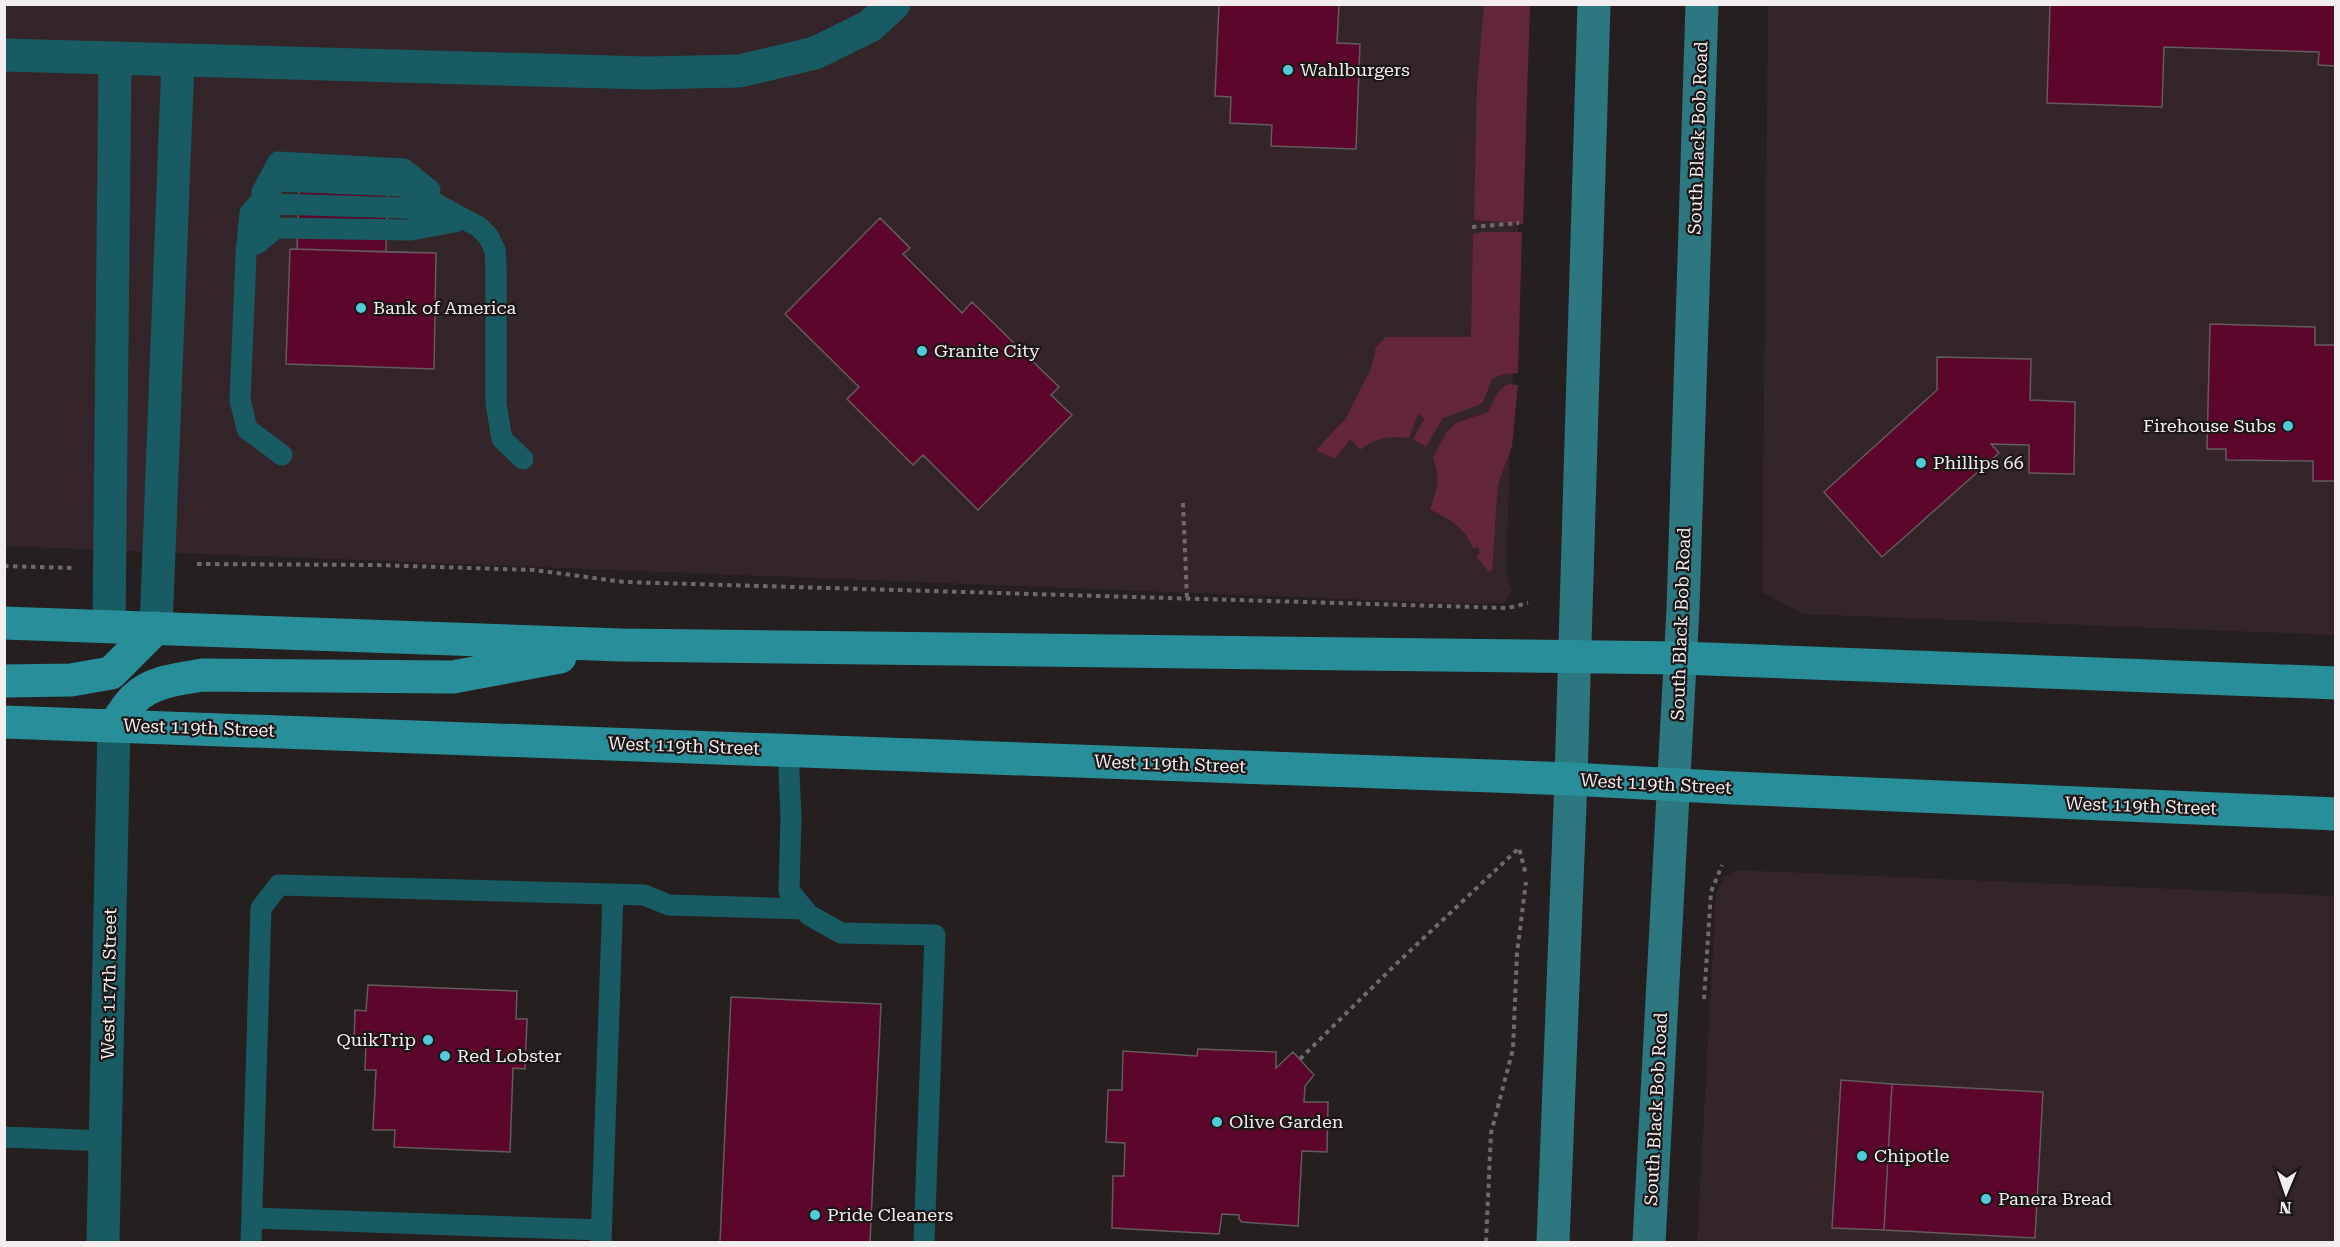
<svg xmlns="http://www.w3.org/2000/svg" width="2340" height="1247" viewBox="0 0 2340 1247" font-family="'Roboto Serif',serif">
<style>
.built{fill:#332529}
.green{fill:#64263a}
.building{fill:#5c062b;stroke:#635b5d;stroke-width:1.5}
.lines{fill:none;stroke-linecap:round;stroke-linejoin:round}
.path{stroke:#706a6b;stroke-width:4;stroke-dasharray:4.5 4.5;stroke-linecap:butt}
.service{stroke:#195b62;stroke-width:21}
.minor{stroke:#195b62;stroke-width:33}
.secondary{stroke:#2d7780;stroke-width:33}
.primary{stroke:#288f9a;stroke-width:33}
.poi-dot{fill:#52cbd9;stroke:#1c1617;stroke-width:2}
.labels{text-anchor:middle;stroke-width:4.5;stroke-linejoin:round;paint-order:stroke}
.poi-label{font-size:18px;fill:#f2edee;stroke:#1c1617;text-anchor:start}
.street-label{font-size:18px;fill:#f2edee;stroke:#1c1617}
</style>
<rect width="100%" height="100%" fill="#261f20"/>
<path class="built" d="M5,5H1526L1506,572L1512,592L1504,603L1475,604L5,546Z
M1768,5H2335V635L1803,614L1762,592Z
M1736,870L2335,896V1242H1697L1716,893L1725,876Z"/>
<path class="green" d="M1484,5H1530L1523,224L1474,220L1477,85Z
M1484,232H1522L1518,373L1504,374L1492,379L1483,402L1479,405L1443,418L1426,447L1413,439L1425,418L1418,414L1409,438C1389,436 1375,437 1360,450L1350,439L1335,459L1318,451L1317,449L1346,418L1371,369L1376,347L1386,337H1471L1473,234Z
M1509,384L1518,385L1512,446L1498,484L1492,570L1489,572L1476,556L1480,553L1478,547L1473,548C1463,525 1451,521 1430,509C1438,487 1440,480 1433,458L1447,431L1456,423L1488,412C1495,401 1496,389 1509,384Z"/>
<path class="building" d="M1219,4H1339L1337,43L1360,44L1356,149L1271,146L1272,125L1230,123L1231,97L1215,96Z
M2050,4H2336V66L2318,65L2319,52L2164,47L2162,107L2047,103Z
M300,167L388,170L386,252L436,253L434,369L286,364L290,249H297Z
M300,167L388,170L386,252L297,249Z
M880,218L910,248L903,254L962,313L972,302L1059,387L1051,395L1072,415L978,510L923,455L913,465L847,399L859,387L785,314Z
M290,249L436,253L434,369L286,364Z
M2210,324L2315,327V345H2336V481H2313V461L2226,460V449H2207Z
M1937,357L2031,359L2030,400L2075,402L2074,474L2029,473V445L1991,444L1999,453L1882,557L1824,492L1937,390Z
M368,985L517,991L516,1019H527L525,1069L513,1068L510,1152L394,1147L395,1130H373L376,1070H365L366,1044H354L355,1010L366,1011Z
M731,997L881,1004L870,1242H720Z
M1198,1049L1276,1052V1068L1293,1052L1314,1075L1305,1086L1304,1102H1328L1327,1152L1302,1151L1298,1226L1242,1222L1239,1219V1215L1222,1214L1219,1234L1112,1228L1113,1176H1124L1125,1143L1106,1142L1108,1090H1122L1123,1051L1197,1056Z
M1841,1080L1892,1084L1884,1230L1832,1228Z
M1892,1084L2043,1092L2035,1238L1884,1230Z"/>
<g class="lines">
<path class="path" d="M1472,227L1519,223
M1183,503L1187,599
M197,564L375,565L534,570L624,582L1508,608L1528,603
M4,566L73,568
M1704,999L1711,892L1722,865
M1300,1059L1393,967L1519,848L1526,875
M1486,1242L1491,1133L1513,1049L1517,953L1526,882"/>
<path class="service" d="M262,192L278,162L404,169L430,190
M257,244L276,228L411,230L455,222
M251,246L275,204L406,208L447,216
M282,455L247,429L240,400L246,254L250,213L278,181L403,186L479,227L488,236L495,250L496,267V404L502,439L523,459
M788,750L791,817L789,891L809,915L841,933L935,935L924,1242
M4,1137L105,1141
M252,1218L601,1230
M251,1242L261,908L279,885L644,895L669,905L804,909
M601,1242L613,894"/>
<path class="minor" d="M4,55L646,73L740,71L815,53L870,26L894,4
M109,626L115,58
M156,628L178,60
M103,1242L114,725"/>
<path class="secondary" d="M1553,1242L1571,779L1594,4
M1649,1242L1683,609L1702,4"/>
<path class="primary" d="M4,623L621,645L1680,658L2336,683
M4,681L71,680L111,673L156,628
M4,722L1571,779L1733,788L2336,814
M114,725C121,717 127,705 135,698C153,681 179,679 203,675L453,677L560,657"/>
</g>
<g class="poi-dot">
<circle cx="1288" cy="70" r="6"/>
<circle cx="361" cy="308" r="6"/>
<circle cx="922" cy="351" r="6"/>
<circle cx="2288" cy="426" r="6"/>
<circle cx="1921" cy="463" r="6"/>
<circle cx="428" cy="1040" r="6"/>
<circle cx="445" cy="1056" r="6"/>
<circle cx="1217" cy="1122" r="6"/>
<circle cx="1862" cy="1156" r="6"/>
<circle cx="1986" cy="1199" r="6"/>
<circle cx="815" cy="1215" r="6"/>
</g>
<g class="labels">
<g class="poi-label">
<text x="1300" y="76">Wahlburgers</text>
<text x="373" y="314">Bank of America</text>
<text x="934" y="357">Granite City</text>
<text x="2276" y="432" text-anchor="end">Firehouse Subs</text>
<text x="1933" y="469">Phillips 66</text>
<text x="416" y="1046" text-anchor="end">QuikTrip</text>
<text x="457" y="1062">Red Lobster</text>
<text x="1229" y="1128">Olive Garden</text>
<text x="1874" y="1162">Chipotle</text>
<text x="1998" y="1205">Panera Bread</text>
<text x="827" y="1221">Pride Cleaners</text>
</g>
<g class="street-label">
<text transform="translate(1698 138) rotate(-88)" y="6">South Black Bob Road</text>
<text transform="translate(1681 624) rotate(-88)" y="6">South Black Bob Road</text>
<text transform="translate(199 728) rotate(2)" y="6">West 119th Street</text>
<text transform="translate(684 746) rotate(2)" y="6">West 119th Street</text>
<text transform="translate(1170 764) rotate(2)" y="6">West 119th Street</text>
<text transform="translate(1656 784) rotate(3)" y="6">West 119th Street</text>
<text transform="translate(2141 806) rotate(2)" y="6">West 119th Street</text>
<text transform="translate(109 984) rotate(-89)" y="6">West 117th Street</text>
<text transform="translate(1656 1109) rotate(-87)" y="6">South Black Bob Road</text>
</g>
</g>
<rect width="2340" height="1247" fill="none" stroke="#f2edee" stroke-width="12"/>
<g transform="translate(2286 1193) rotate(182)" stroke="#1c1617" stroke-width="4.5" paint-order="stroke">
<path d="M0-4.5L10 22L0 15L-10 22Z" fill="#f2edee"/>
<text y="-9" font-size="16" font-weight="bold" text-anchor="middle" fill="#f2edee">N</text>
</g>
</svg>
